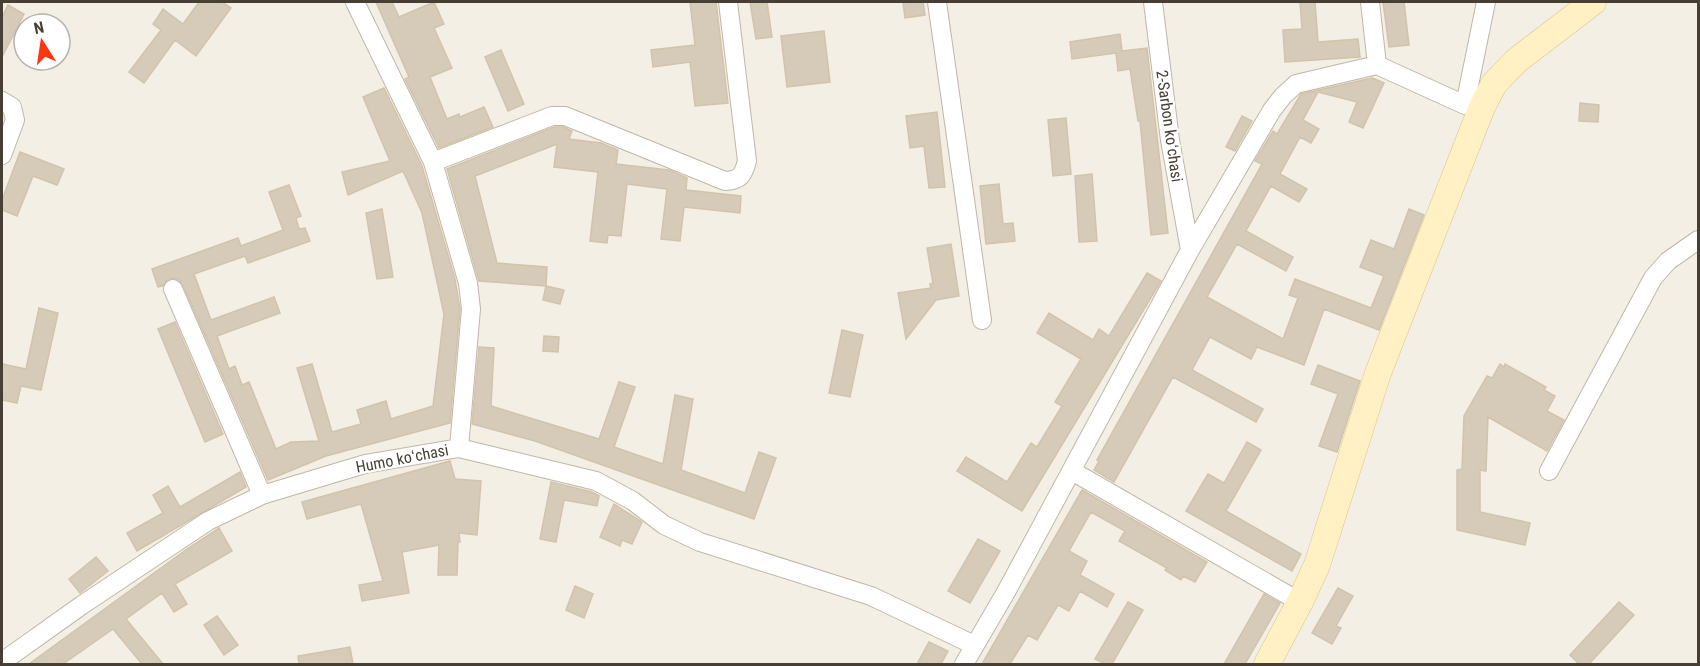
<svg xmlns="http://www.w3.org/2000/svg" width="1700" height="666" viewBox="0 0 1700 666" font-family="'Roboto Condensed',sans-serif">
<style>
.building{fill:#d6cbb9;stroke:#d2c3ab;stroke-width:1.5}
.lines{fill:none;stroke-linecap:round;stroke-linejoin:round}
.street-casing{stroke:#c0b7a6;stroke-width:20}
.secondary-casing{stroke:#d8c590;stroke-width:27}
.street{stroke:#fff;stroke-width:18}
.secondary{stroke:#fff1c3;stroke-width:26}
.labels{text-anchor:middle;stroke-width:4.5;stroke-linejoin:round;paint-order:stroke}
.street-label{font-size:16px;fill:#473f34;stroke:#fff}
</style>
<rect width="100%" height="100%" fill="#f4efe4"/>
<path class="building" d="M199,2H222L231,8L196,56L175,40L144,83L129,72L161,30L153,24L163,9L183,24Z
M376,2H392L399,17L434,2L444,24L434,28L452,68L430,77L447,119L459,114L460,117L484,107L493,127L439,148L405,79L409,77Z
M690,2H716L728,103L695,106L690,62L653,67L651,50L695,45Z
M750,2H767L772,37L756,39Z
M903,2H923L925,15L905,18Z
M1300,2H1315L1318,42L1358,39L1360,57L1285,62L1283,30L1302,29Z
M1383,2H1404L1409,45L1389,47Z
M8,5L24,14L2,57V17Z
M824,31L830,82L787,87L781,36Z
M1120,34L1122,51L1147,48L1168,233L1151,235L1140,121H1138L1130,69L1118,71L1116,53L1072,59L1070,42Z
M501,50L524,104L508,111L485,57Z
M1372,78L1384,83L1363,128L1349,122L1357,102L1318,92L1303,120L1319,129L1311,143L1300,137L1280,174L1307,189L1299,202L1271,186L1246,231L1293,257L1286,271L1237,244L1207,297L1283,339L1298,298L1289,295L1295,279L1371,308L1384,276L1360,267L1371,240L1394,249L1409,209L1424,215L1379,330L1324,309L1304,365L1257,347L1251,359L1210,337L1192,370L1263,409L1256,422L1173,377L1114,482L1094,470L1099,461L1097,460L1262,164L1255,161L1273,131L1277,134L1301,94Z
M384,88L422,166L455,279L460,309L450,423L326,456L268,480L183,285L179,280L174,278L168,279L163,286L158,287L152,269L238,238L241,246L283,230L269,192L289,185L301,216L296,218L299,229L305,228L310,241L248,263L245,256L194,274L211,320L274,297L280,313L217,336L229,369L235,366L242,385L249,382L276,449L291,442L319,441L297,368L312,364L332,432L361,424L357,410L386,401L391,419L433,406L444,314L422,213L403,171L348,195L342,172L390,161L363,97Z
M1580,103L1599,105L1598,122L1579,121Z
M937,112L945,187L929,188L924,146L910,148L906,116Z
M1242,116L1252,121L1235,151L1226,147Z
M1066,118L1071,174L1053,176L1048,120Z
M554,127H563L572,131L569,139L601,143L618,150L616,164L669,170L687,178L686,190L741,196L740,213L684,207L680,241L661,239L667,189L627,184L621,236L608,235L607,243L590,241L598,172L554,167L557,144L475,176L497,263L547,267L546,286L479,281L447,169Z
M20,152L64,169L57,185L33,176L17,216L2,210V200Z
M1092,174L1097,241L1079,242L1075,176Z
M999,184L1003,224L1013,223L1015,241L986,244L980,186Z
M382,209L393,277L377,279L366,213Z
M951,244L959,296L936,300L906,339L898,293L931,288L930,284L933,283L927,248Z
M1147,273L1161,281L1022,511L957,471L966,457L1007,482L1031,443L1037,447L1062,406L1055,402L1081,359L1037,333L1049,313L1093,340L1099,329L1109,336Z
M546,286L564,290L560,304L543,300Z
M39,308L58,313L41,390L21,386L17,403L2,400V364L26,369Z
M175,322L223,434L205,442L158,329Z
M842,330L863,335L850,397L829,393Z
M544,336L559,337L558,352L543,351Z
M479,347L494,348L491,406L599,439L619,382L635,387L614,447L663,464L675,395L693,399L681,470L745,493L759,452L776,458L754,519L535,441L472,424Z
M1500,364L1504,367L1505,364L1546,387L1544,390L1555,396L1547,411L1564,420L1547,451L1488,417L1486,471L1480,470V512L1530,523L1525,545L1457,530V470L1462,469L1464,416L1487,376L1492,378Z
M1318,365L1360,381L1337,452L1319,446L1338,394L1311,384Z
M1247,442L1261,450L1226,511L1301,554L1292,571L1186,511L1208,474L1224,483Z
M450,461L455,479L481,481L477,535L459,533L460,542H458L457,575H438L439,545L402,552L409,593L362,601L359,585L383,581L361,504L307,519L302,502Z
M240,472L246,487L137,551L127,533L163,513L153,495L168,486L180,507Z
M551,482L592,492L599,496L597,506L564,500L556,542L540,539Z
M1082,490L1207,562L1195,582L1183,576L1181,580L1165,570L1167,568L1119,541L1125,531L1091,512L1069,551L1087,561L1080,575L1114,594L1107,607L1080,591L1069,611L1058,605L1037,640L1028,635L1010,664H982Z
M614,504L642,522L632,544L622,540L620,546L600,537Z
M219,528L232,551L175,584L187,604L174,612L162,593L126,619L163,664H142L113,629L63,664H29L187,549Z
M978,539L1000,551L970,603L948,591Z
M96,557L108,571L80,593L69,579Z
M575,586L593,594L584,618L566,610Z
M1338,588L1353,596L1336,626L1341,628L1332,644L1312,633Z
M1264,594L1280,603L1271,619L1245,664H1224Z
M1128,602L1143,610L1112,664H1105L1095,659Z
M1619,602L1634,615L1589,664H1579L1570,655Z
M217,616L238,645L224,655L204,625Z
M929,642L948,651L941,664H917Z
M350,647L353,664H299L298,656Z"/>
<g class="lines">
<g class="street-casing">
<path id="street" d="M937,2L982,320
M1153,2L1170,140L1190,250
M1370,2L1377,65
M2,101L12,107L15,120L2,155
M1465,105L1486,2
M433,162L552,116H565L725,181C740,180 743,176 747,161L728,2
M173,289L262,495
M459,448L596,481L633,501L664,525L700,542L871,596L974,645
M1072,471L1300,602
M1549,471L1653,278L1668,261L1698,240
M2,662L82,605L208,521L262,495L365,464L459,448L471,309L468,283L433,162L355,2
M964,664L1006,592L1190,250L1272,110L1283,96L1296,84L1377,65L1465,105L1482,107"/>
</g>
<g class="secondary-casing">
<path id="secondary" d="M1267,664L1300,602L1317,565L1378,373L1482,107L1494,84L1516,61L1593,2"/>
</g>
<use href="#street" class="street"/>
<use href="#secondary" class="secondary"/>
</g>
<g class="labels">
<g class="street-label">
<text transform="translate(1170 126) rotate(82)" y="6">2-Sarbon koʻchasi</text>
<text transform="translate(402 458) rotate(-11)" y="6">Humo koʻchasi</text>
</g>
</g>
<rect width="1700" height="666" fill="none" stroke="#473f34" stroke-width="6"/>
<g transform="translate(42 42) rotate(348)"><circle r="28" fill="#ffffff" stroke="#b5b2ae" stroke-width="1.5"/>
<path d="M0-4.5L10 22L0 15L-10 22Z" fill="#ff3510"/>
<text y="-9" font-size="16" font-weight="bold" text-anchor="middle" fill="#473f34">N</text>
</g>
</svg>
